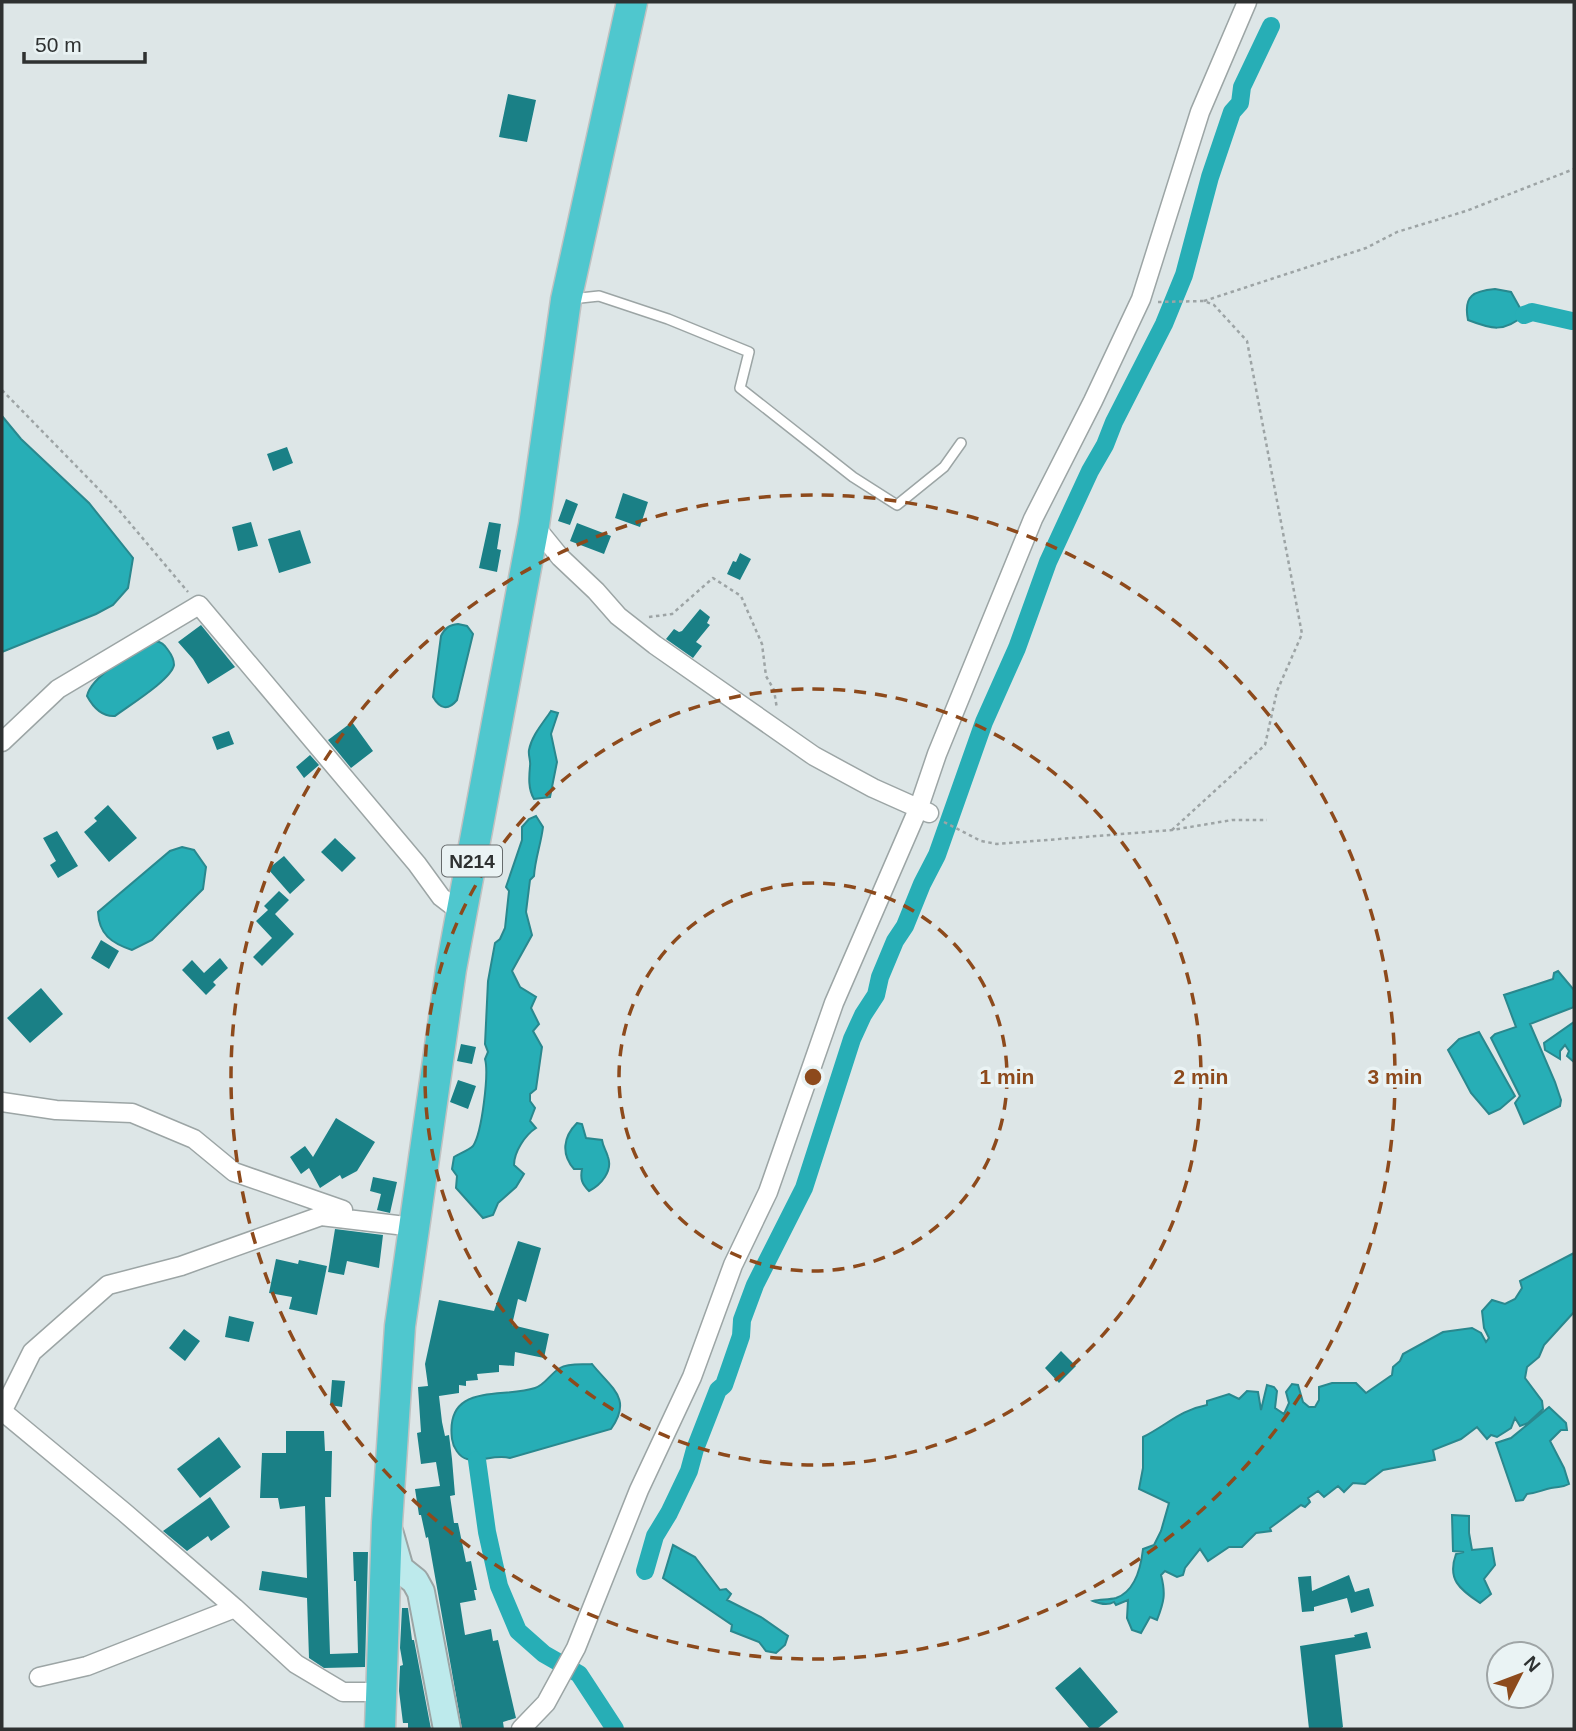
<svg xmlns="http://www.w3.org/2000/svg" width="1576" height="1731" viewBox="0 0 1576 1731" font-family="Arial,sans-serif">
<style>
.water{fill:#27aeb6;stroke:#29888e;stroke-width:2}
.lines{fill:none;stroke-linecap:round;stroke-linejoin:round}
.canal{stroke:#27aeb6;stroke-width:18}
.building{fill:#1a8086}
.service-casing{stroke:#9ca5a5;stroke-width:12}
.minor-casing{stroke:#9ca5a5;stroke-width:21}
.secondary-casing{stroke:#9ca5a5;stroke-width:30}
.trunk-casing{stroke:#c0c1c1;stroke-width:33}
.path{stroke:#9da4a5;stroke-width:2.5;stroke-dasharray:3.5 3.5;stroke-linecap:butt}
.service{stroke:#fff;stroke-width:9}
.minor{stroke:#fff;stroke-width:18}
.secondary{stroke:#bdeaec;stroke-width:26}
.trunk{stroke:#4fc7ce;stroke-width:30}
.ring{fill:none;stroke:#8d4a1c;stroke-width:3.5;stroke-dasharray:12 9}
.labels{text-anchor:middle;stroke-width:7;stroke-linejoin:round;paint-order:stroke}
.shield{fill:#eaf3f4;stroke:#666b6c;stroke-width:2}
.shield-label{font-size:19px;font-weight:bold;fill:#2e3131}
.centre{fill:#8d4a1c;stroke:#eaf3f4;stroke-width:3.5}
.ring-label{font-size:21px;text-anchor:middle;font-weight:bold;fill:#8d4a1c;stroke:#eaf3f4;stroke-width:7;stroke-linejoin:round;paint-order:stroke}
</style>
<rect width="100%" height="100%" fill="#dde6e7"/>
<path class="water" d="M1495,289L1511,292L1524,315C1504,333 1491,329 1468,320C1463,295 1474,291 1495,289Z
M2,416L21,439L89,503L133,558L128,588L113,605L96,614L2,652Z
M458,624L467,626L473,634L457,700C448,711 440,709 433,697L441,636C445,628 449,625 458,624Z
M155,641C161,642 164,644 168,650C171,654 174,660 174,665C171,680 128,706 115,716C102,717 93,707 87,696C91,676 136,650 155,641Z
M551,711L558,713L551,734L557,762L550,797L534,799C528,789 529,777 530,766C531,761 528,755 529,750C532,735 543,723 551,711Z
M536,816L543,827C541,844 535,859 534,876L530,880L526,912L532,935L512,971L520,987L536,997L531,1008L539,1024L533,1031L542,1047L536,1089L530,1094V1101L535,1108L530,1121L536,1128C525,1135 514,1152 514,1165L524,1174L516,1187L498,1203L493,1215L483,1218L456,1188L457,1176L452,1169L454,1157C459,1154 469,1150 473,1146C482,1133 489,1073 485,1059L488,1052L485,1044L488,981L495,943L500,939L505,928L509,891L506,887L522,840V827L529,819Z
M182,847L194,850L206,867L203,889L152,940L132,950C111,943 99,934 98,912L170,851Z
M1558,971L1574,990V1007L1530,1024L1555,1082L1561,1100L1560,1106L1524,1124L1515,1103L1520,1096L1491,1038L1495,1034L1516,1027L1504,995L1547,981L1553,979L1554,973Z
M1574,1022V1062L1567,1056L1569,1051L1565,1045L1560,1051V1059L1545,1050L1544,1043Z
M1479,1032L1515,1096L1500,1109L1489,1114L1471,1093L1448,1050L1459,1039Z
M577,1123L582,1124L586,1138L602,1140C603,1147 606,1150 608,1157C613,1171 601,1185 589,1191C582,1184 580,1179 582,1169H574C561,1154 563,1137 577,1123Z
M1574,1253V1312L1544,1345L1539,1357L1527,1367L1525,1378L1542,1401L1543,1409L1528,1423L1520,1426L1515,1418L1511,1428L1497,1437L1491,1435L1487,1439L1477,1427L1461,1439L1433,1450L1435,1460L1383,1470L1365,1484L1353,1483L1344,1492L1338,1486L1324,1497L1318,1491L1308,1498L1310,1502L1305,1507L1301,1505L1270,1528L1271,1531L1256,1533L1242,1547H1229L1208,1561L1200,1549L1185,1568L1183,1575L1177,1577L1165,1571L1161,1575C1166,1594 1164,1602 1157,1620L1150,1617L1141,1633L1132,1630L1127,1618L1128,1600L1116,1605L1114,1602C1107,1606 1100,1604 1093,1601C1100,1599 1108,1600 1116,1598C1136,1591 1141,1567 1143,1549L1154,1545L1161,1531L1169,1503L1139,1489L1143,1468V1437C1167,1425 1180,1410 1207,1405V1401L1229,1394L1239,1399L1247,1391L1258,1392L1261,1410L1267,1385L1274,1387L1277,1391L1275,1408L1284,1414L1289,1403L1286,1392L1292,1384L1298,1385L1303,1402L1309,1407H1315L1319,1400V1387L1332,1383H1356L1366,1393L1392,1375L1393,1367L1400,1361L1403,1354L1443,1332L1472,1328L1481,1333L1486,1342L1489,1338L1484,1328L1482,1311L1492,1300L1505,1304L1515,1299L1522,1288L1520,1281Z
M592,1364C611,1388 633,1398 611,1429L510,1458C494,1454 480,1463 467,1459C459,1457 453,1447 452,1439C445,1382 501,1399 535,1388C545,1385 551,1373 560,1368C568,1363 583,1365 592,1364Z
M1549,1407L1566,1423L1567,1430H1561L1550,1441L1564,1468L1569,1484C1562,1488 1559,1486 1551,1488C1542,1490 1537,1493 1527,1494L1523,1500L1516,1501L1496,1443L1511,1438Z
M1452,1515L1469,1516V1533L1472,1550L1492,1548L1495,1565L1484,1579L1491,1594L1480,1603C1459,1589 1447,1579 1456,1554L1464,1552L1453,1551Z
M673,1545L695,1557L720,1590L726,1589L731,1594L727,1600L761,1617L788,1636L785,1645L776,1653L766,1651L759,1642L731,1631L732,1625L663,1578Z"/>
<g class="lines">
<path class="canal" d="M1524,315L1532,312L1572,321
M477,1460L487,1532L499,1586L518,1631L544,1654L579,1674L615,1729
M645,1571L655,1536L669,1513L689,1471L695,1449L718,1390L724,1385L741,1336L742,1320L755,1285L804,1188L852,1039L863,1015L876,995L880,977L895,941L905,926L922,884L937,855L984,722L1017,648L1048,562L1090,471L1105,445L1114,422L1164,324L1184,275L1210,177L1232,112L1240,103L1242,87L1271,26"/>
</g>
<path class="building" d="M508,94L536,100L527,142L499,137Z
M287,447L293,463L273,471L267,454Z
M623,493L648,502L640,527L615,518Z
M566,499L578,504L570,525L558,521Z
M251,522L258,546L238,551L232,527Z
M489,522L501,524L497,549L501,550L497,572L479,568Z
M577,523L611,536L604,554L570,541Z
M300,530L311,563L279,573L268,539Z
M740,553L751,559L740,580L727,574L733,561L736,562Z
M700,609L710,617L707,623L710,625L696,642L702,646L693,658L666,639L674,629L679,632L682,631Z
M201,625L235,667L208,684L193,659L178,642Z
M352,722L373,751L351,768L328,740Z
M229,731L234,744L217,750L212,737Z
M310,755L319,765L304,778L296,767Z
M108,805L137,838L109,862L84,832L97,821L94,818Z
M57,831L78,866L58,878L50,865L56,861L43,838Z
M335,838L356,858L342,872L321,852Z
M284,856L305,880L290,894L268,869Z
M279,891L289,900L275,914L294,934L262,966L253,957L272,938L256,921L268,910L264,906Z
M101,940L119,951L109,969L91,958Z
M220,958L228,968L213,982L216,985L206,995L182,970L192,960L204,973Z
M41,988L63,1014L30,1043L7,1018Z
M461,1044L476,1047L472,1064L457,1061Z
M458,1080L476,1086L468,1109L450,1102Z
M336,1118L375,1142L357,1171L342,1179L340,1175L320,1188L309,1168L301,1174L290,1157L305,1146L313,1157Z
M373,1177L397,1182L390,1213L377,1210L381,1194L370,1191Z
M335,1229L383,1235L379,1268L347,1261L344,1275L328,1272Z
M518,1241L541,1248L526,1302L518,1299L512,1325L549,1334L544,1358L515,1352L514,1366L499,1365V1372L477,1374L478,1380L466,1381V1386L459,1385V1393L439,1396L442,1422L445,1436L449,1435L452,1459L455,1495L450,1496L454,1523H458L466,1562L471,1561L477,1590H474L476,1600L460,1603L465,1635L491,1629L493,1641L498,1640L516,1718L503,1722L504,1729H462L428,1537L426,1538L421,1515H419L415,1489L440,1486L436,1462L421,1464L417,1433L421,1432L418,1387L428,1386L425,1364L439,1300L494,1311Z
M276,1259L298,1264L299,1260L327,1266L317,1315L289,1309L292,1297L269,1293Z
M229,1316L254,1322L249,1342L225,1337Z
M184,1329L200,1341L185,1361L169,1348Z
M1061,1351L1076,1366L1059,1383L1045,1368Z
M332,1380L345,1381L342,1407L330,1405Z
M286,1431H324L325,1451H332L331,1497H325L330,1654L358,1653L356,1581H354L353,1552H368L365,1667L324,1668L309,1658L307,1598L259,1590L262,1571L307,1578L305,1506L280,1509L278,1498H260L262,1453H286Z
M219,1437L241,1467L200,1498L177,1469Z
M210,1497L230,1527L211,1541L208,1536L187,1551L163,1531Z
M1349,1575L1355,1592L1369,1588L1374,1606L1351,1613L1347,1598L1314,1607V1611L1302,1612L1298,1577L1311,1576L1312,1591Z
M402,1608H408L412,1640H414L431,1729H408V1723H403L399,1691L400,1666L403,1665L400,1648Z
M1367,1632L1371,1648L1335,1655L1343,1727L1340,1729H1309L1300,1646L1355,1637L1354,1635Z
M1080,1667L1118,1712L1097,1729H1090L1055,1688Z"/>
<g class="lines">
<g class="service-casing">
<path id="service" d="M571,299L599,296L668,319L749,352L740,388L853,477L897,505L944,467L961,443"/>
</g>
<g class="minor-casing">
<path id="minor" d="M534,525L560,557L596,591L618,616L655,645L814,756L873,788L929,813
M2,742L58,689L199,605L417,864L441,897L463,914
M2,1102L56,1110L132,1113L194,1139L234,1172L343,1210
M2,1411L124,1512L235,1608
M2,1412L32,1352L108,1285L181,1266L321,1216L414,1227
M39,1677L87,1666L235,1608L296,1664L343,1692H381
M521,1729L546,1703L576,1648L639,1490L692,1377L733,1265L768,1192L834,1003L919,807L937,754L1033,519L1093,401L1141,299L1200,112L1247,2"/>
</g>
<g class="secondary-casing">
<path id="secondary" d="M390,1534L400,1569L415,1581L421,1592L447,1729"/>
</g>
<g class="trunk-casing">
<path id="trunk" d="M380,1729L387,1523L400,1326L451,969L534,525L566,300L632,2"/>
</g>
<path class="path" d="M1204,301L1366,248L1397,232L1466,211L1574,169
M1158,302L1204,301L1214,305L1247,341L1302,634L1277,691L1265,745L1172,830
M2,390L118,509L188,592
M649,617L672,614L713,578L741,596L762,644L766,676L774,690L777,709
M944,822L981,841L997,844L1172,830L1232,820H1267"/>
<use href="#service" class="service"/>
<use href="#minor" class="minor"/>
<use href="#secondary" class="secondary"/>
<use href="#trunk" class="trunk"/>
</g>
<g class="ring">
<circle cx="813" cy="1077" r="194"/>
<circle cx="813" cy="1077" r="388"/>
<circle cx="813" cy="1077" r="582"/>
</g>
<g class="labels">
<rect class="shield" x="442" y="845.5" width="60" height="31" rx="5"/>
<g class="shield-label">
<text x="472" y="868">N214</text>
</g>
</g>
<circle cx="813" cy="1077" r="10" class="centre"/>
<g class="ring-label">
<text x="1007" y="1084">1 min</text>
<text x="1201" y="1084">2 min</text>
<text x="1395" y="1084">3 min</text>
</g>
<rect width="1576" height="1731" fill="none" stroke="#2e3131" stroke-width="7"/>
<g transform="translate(1520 1675) rotate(48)"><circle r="33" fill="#eaf3f4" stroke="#9fa5a6" stroke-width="2"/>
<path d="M0-5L12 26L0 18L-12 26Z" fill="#8d4a1c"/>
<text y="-10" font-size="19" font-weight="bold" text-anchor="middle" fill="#2e3131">N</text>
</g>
<path d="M24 52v10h121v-10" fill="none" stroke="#2e3131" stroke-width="3.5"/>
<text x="35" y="52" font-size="21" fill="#2e3131" stroke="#eaf3f4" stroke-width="5" paint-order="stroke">50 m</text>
</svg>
